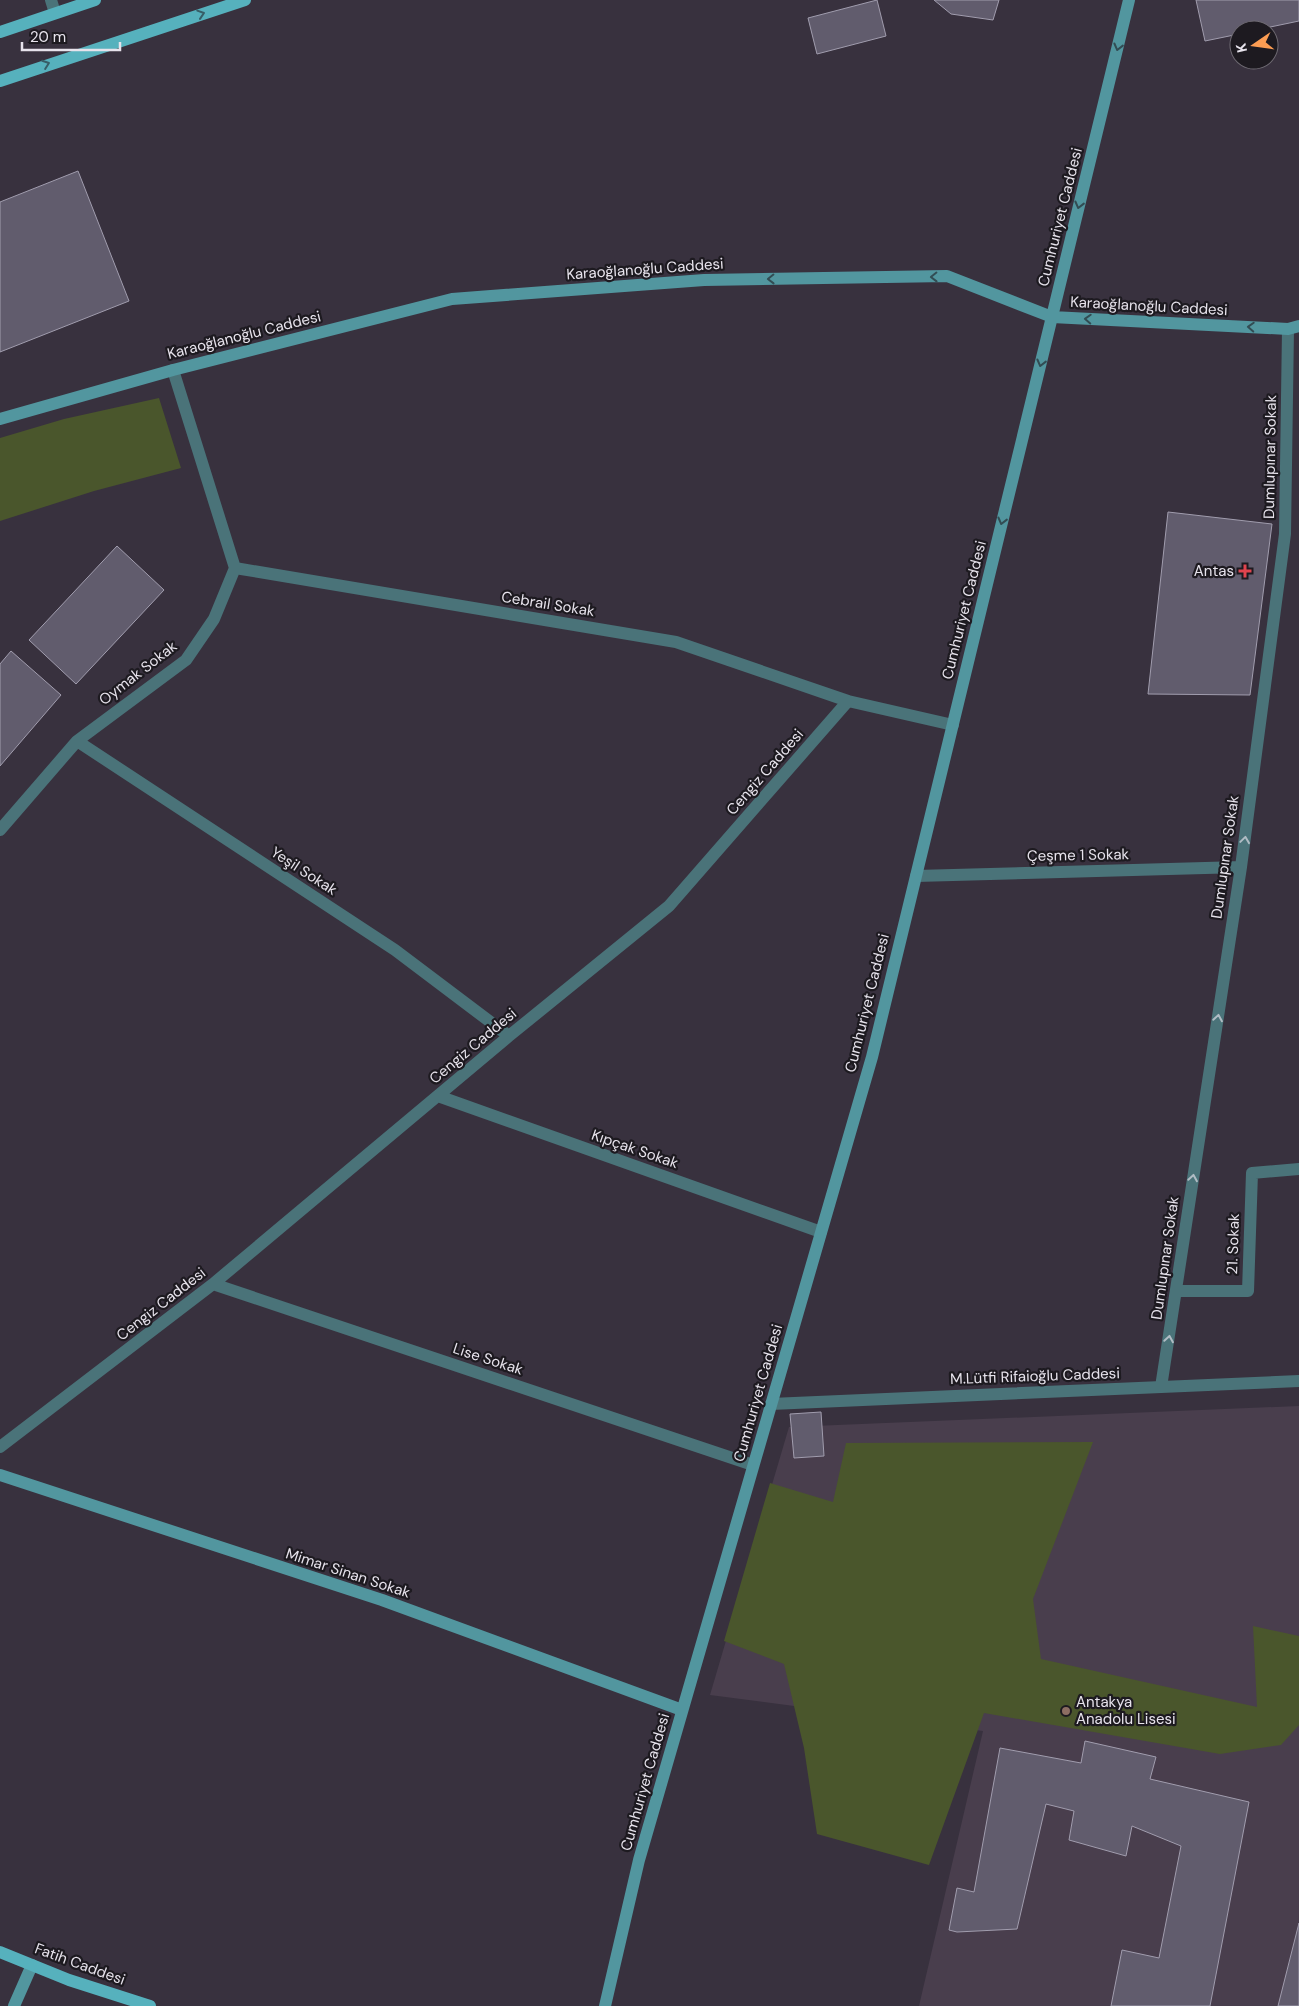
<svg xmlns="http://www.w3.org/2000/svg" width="1299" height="2006" viewBox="0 0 1299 2006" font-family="'DM Sans',sans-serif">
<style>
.education{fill:#493e4d}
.green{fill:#4a562c}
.building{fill:#615c6d;stroke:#a19dae}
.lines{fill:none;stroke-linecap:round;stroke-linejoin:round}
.street{stroke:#4a7379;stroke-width:12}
.secondary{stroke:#52969f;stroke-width:12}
.primary{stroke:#56b1bd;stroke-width:12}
.oneway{stroke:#375e67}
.oneway2{stroke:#324c53}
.oneway3{stroke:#b0bcc4}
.health-dot{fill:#e0444e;stroke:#1d1a20;stroke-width:2}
.education-dot{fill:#8d6e63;stroke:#1d1a20;stroke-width:2}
.labels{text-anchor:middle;stroke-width:4.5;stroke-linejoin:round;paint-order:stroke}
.street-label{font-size:15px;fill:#e7e3ec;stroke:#1d1a20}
.poi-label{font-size:15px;fill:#e7e3ec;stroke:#1d1a20;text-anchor:end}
</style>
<rect width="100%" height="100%" fill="#38313e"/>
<path class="education" d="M1299,1406V2006H919L983,1731L710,1695L789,1427Z"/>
<path class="green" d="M159,398L181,468L94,491L0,521V438L64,419Z
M1093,1442L1033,1599L1041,1659L1257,1707L1253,1626L1299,1636V1725L1281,1745L1220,1754L984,1713L929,1865L817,1834L804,1748L784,1664L724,1641L770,1483L833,1502L846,1443Z"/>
<path class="building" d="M877,0L886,36L817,54L808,18Z
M934,0H999L993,20L951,14Z
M1196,0H1299V21L1256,30H1239V34L1205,41Z
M78,171L129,301L0,352V202Z
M1168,512L1272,524L1250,695L1148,694Z
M117,546L164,590L76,684L29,640Z
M11,651L61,695L0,766V664Z
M821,1412L824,1456L794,1458L790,1414Z
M1085,1741L1156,1757L1150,1779L1249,1802L1210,2006H1111L1122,1950L1159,1958L1181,1846L1132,1826L1126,1856L1069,1840L1074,1811L1046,1804L1017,1929L957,1932L949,1930L957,1888L974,1892L1000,1748L1081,1763Z
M1299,1923V2006H1278Z"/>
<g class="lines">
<path class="street" d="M51,0L55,13
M235,568L676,642L848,701
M77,741L395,950L509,1036
M0,830L77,741L186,660L214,619L235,568L173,370
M916,876L1241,867
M438,1096L821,1232
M213,1284L753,1465
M1177,1291H1248L1252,1173L1299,1169
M1161,1387L1241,867L1285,534L1288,329
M771,1404L1299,1381
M0,1447L213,1284L509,1036L669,906L848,701L953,725"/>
<path class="secondary" d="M0,419L173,370L452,299L704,280L947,276L1052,317L1288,329L1299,326
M0,1475L382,1600L682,1710
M14,2006L32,1965
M605,2006L639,1860L872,1057L1129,0"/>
<path class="primary" d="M0,32L95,0
M0,81L245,0
M0,1952L69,1980L150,2006"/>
</g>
<defs><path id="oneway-chevron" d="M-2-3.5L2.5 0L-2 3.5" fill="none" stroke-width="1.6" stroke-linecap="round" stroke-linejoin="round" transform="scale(1.25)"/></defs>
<g class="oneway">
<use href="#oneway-chevron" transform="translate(201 14) rotate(-18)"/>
<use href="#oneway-chevron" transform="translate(46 64) rotate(-20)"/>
</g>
<g class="oneway2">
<use href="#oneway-chevron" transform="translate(1118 47) rotate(104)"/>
<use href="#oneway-chevron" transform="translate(1079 205) rotate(104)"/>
<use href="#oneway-chevron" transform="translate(934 277) rotate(179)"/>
<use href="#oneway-chevron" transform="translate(771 279) rotate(179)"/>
<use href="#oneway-chevron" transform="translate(1088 319) rotate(-177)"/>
<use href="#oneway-chevron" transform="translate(1251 327) rotate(-177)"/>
<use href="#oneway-chevron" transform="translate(1041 363) rotate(104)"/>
<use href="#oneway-chevron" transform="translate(1002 521) rotate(104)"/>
</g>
<g class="oneway3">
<use href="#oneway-chevron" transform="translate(1245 840) rotate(-82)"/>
<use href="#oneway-chevron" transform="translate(1218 1018) rotate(-81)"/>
<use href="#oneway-chevron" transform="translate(1193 1178) rotate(-81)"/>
<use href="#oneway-chevron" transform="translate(1169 1339) rotate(-81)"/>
</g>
<path class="health-dot" d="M1242.5 563.5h5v5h5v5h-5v5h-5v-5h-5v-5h5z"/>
<circle class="education-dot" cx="1066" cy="1711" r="5"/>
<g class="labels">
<g class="street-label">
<text transform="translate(1060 217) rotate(-76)" y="5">Cumhuriyet Caddesi</text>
<text transform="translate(645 269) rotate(-4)" y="5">Karaoğlanoğlu Caddesi</text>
<text transform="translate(1149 306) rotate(3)" y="5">Karaoğlanoğlu Caddesi</text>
<text transform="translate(244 335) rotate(-14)" y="5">Karaoğlanoğlu Caddesi</text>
<text transform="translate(1270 457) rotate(-89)" y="5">Dumlupınar Sokak</text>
<text transform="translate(548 604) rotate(9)" y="5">Cebrail Sokak</text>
<text transform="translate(964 610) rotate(-76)" y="5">Cumhuriyet Caddesi</text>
<text transform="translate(138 673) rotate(-38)" y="5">Oymak Sokak</text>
<text transform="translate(765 772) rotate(-49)" y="5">Cengiz Caddesi</text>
<text transform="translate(1078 855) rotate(-1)" y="5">Çeşme 1 Sokak</text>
<text transform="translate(1225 857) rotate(-82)" y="5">Dumlupınar Sokak</text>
<text transform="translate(304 871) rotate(33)" y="5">Yeşil Sokak</text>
<text transform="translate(867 1003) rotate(-76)" y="5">Cumhuriyet Caddesi</text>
<text transform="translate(473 1046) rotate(-40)" y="5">Cengiz Caddesi</text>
<text transform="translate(635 1149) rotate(19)" y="5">Kıpçak Sokak</text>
<text transform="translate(1233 1244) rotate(-88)" y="5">21. Sokak</text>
<text transform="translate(1165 1258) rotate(-82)" y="5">Dumlupınar Sokak</text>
<text transform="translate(161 1304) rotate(-38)" y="5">Cengiz Caddesi</text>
<text transform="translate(488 1359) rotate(18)" y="5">Lise Sokak</text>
<text transform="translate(1035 1376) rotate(-2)" y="5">M.Lütfi Rifaioğlu Caddesi</text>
<text transform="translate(758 1393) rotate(-74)" y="5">Cumhuriyet Caddesi</text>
<text transform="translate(348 1573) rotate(18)" y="5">Mimar Sinan Sokak</text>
<text transform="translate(645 1782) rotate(-74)" y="5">Cumhuriyet Caddesi</text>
<text transform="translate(80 1964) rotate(20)" y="5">Fatih Caddesi</text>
</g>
<g class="poi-label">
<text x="1234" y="576">Antas</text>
<text x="1076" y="1707" text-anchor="start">Antakya<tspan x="1076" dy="17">Anadolu Lisesi</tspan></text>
</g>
</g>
<g transform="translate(1254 45) rotate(257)"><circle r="24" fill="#1d1a20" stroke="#6e6a72"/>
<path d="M0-4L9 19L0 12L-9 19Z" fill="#fc9d53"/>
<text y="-8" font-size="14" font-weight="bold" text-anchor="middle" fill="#e7e3ec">K</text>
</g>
<path d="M22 42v8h98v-8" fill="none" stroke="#e7e3ec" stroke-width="2.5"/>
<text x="30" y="42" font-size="15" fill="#e7e3ec" stroke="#1d1a20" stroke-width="4" paint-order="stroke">20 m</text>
</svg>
